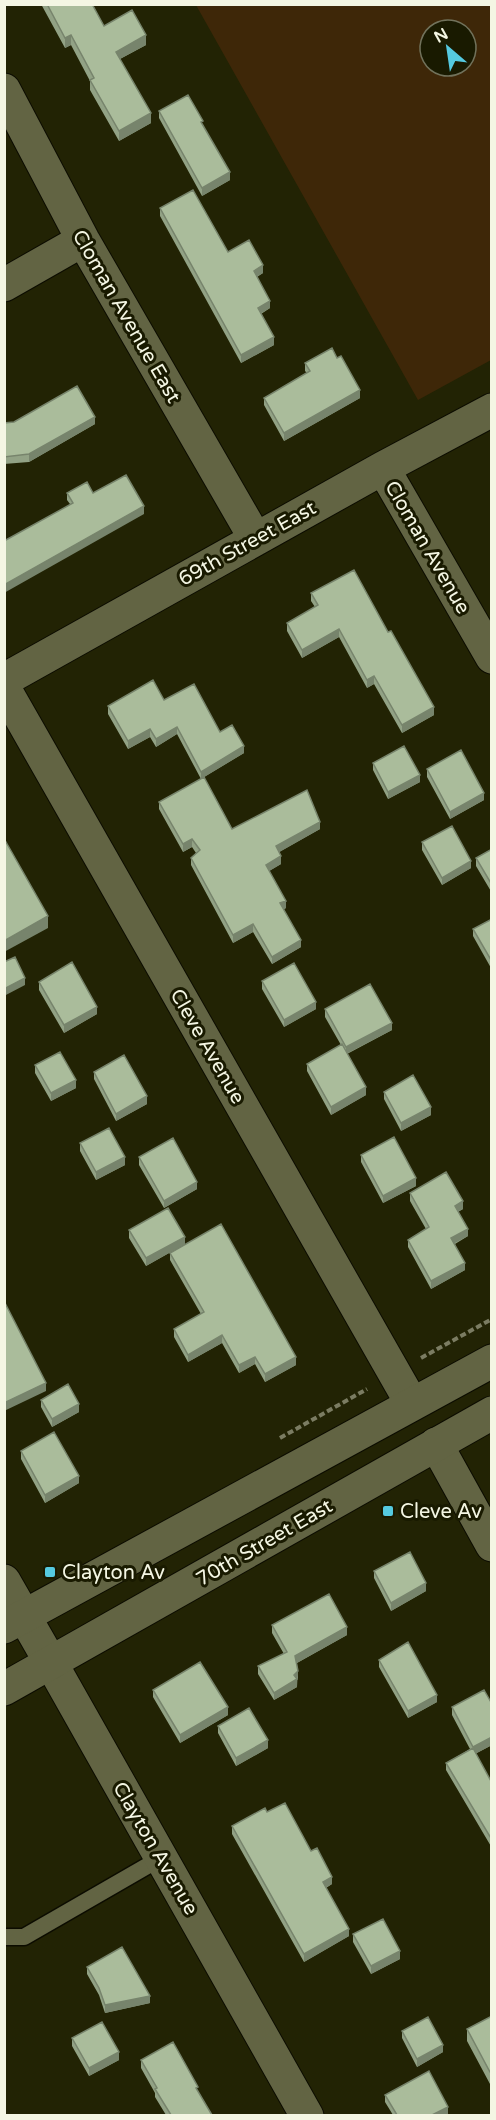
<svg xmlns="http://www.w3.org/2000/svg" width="496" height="2120" viewBox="0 0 496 2120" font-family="'Varela Round',sans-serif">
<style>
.green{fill:#3e2708;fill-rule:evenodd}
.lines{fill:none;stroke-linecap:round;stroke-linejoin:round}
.service-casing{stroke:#0c0c00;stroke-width:19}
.minor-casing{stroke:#0c0c00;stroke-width:35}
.tertiary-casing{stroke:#0c0c00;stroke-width:35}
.secondary-casing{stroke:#0c0c00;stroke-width:35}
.path{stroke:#7b7c62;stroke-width:4;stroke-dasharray:6 3;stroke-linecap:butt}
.service{stroke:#626443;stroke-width:16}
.minor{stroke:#626443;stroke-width:33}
.tertiary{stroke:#626443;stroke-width:33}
.secondary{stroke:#626443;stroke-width:33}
.wall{fill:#92a285}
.shaded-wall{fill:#77846c}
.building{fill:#aabc9b;stroke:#77846c;stroke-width:1.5}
.poi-dot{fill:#55cae0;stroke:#191a00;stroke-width:2}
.labels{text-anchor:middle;stroke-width:6;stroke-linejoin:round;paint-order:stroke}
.street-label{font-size:20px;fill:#f4f6e3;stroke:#191a00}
.poi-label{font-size:20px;fill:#f4f6e3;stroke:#191a00;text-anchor:start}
</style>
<rect width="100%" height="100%" fill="#222304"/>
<path class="green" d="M196,5H491V360L418,400ZM430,30H466V66H430Z"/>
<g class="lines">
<g class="service-casing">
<path id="service" d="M4,1937H24L161,1858"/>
</g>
<g class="minor-casing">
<path id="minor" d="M4,90L83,240L255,538
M4,285L83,240
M383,468L492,657
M4,680L383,468L492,410
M4,688L412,1404
M436,1444L492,1545
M51,1663L307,2116"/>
</g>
<g class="tertiary-casing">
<path id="tertiary" d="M4,1581L51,1663"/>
</g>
<g class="secondary-casing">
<path id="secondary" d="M4,1627L492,1361
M4,1689L492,1413"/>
</g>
<path class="path" d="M421,1358L492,1319
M280,1438L367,1389"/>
<use href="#service" class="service"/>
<use href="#minor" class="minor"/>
<use href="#tertiary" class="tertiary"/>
<use href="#secondary" class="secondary"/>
</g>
<path class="wall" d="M41,4H92L104,26L146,45L120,59L151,123L119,141L90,90V81L71,45L65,48Z
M159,111L203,126L230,180L202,196L159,118Z
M160,208L228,252L263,273L257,277L270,308L261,314L274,345L241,363L160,216Z
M305,363L360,398L284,441L264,405V398L307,373L305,371Z
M4,423L95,424L29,462L4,464Z
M67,493H93L144,514L70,504L67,500Z
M311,593L434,715L402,733L374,684L367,688L339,637L302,658L287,631V623L315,607L311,601Z
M164,700L220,732L244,753L204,777L232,829H320L279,852L281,864L269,871L286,908L284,909L301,947L272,964L253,932L233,943L191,865V858L196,853L192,847L183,852L159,809V802L201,779L177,734L156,747L150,737L128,749L108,714V706Z
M373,763L420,782L388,799L373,770Z
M427,769L484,800L450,819L427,777Z
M422,842L471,868L442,885L422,850Z
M492,849V893L476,866V858Z
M492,919V967L491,968L473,936V929Z
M262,981L316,1009L284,1027L262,989Z
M39,982L97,1014L64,1033L39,990Z
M325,1009L392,1030L347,1054L366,1095L331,1115L307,1071V1064L341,1045L325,1017Z
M35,1065L76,1088L51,1101L35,1073Z
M94,1072L147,1104L116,1121L94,1079Z
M384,1092L431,1115L401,1131L384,1099Z
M80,1143L125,1165L96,1180L80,1151Z
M361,1155L416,1186L383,1203L361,1162Z
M139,1157L197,1189L164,1208L139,1165Z
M410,1193L463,1209L458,1212L468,1236L455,1244L465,1270L431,1289L408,1247V1240L426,1229L410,1201Z
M129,1230L185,1244L146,1266L129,1238Z
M170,1253L296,1365L265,1382L255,1364L239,1373L222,1343L188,1362L174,1337V1329L201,1314L170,1260Z
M41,1400L79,1412L52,1427L41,1407Z
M21,1451L79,1483L45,1503L21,1459Z
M374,1571L426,1591L391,1611L374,1578Z
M272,1625L347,1635L297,1663L298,1678L297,1680V1687L274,1700L258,1674V1666L284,1654L272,1633Z
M379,1660L437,1702L408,1718L379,1667Z
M153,1690L228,1715L180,1743L153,1697Z
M492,1704V1745L475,1754L492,1783V1848L446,1770V1763L470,1749L452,1715V1707Z
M218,1726L268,1748L236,1766L218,1733Z
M267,1812L311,1851L332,1884L326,1888L349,1936L304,1962L232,1834V1826Z
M353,1934L400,1959L371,1974L353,1942Z
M87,1967L150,2003L105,2013L99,1995L87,1974Z
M492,2016L490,2084L467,2041V2029Z
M402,2031L443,2052L417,2067L402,2038Z
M72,2038L119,2060L89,2076L72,2046Z
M141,2060L198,2091L212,2115H166L155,2097V2093L141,2068Z
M385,2095L448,2115H393L385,2102Z"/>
<path class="shaded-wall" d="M71,35V45L65,48V38Z
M146,35V45L116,61V52Z
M151,113V123L119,141V131Z
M230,172V180L202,196V188Z
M263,265V273L254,278V271Z
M270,301V308L258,315V308Z
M274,337V345L241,363V355Z
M360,390V398L284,441V433Z
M95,417V424L29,462V454Z
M144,506V514L4,593V585Z
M339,629V637L302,658V650Z
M374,676V684L367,688V680Z
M434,707V715L402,733V725Z
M177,727V734L156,747V739Z
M150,729V737L128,749V741Z
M244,746V753L201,779V772Z
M420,775V782L388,799V792Z
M484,793V800L450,819V812Z
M320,822V829L276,854V846Z
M192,839V847L183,852V844Z
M281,856V864L266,873V865Z
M471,861V868L442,885V878Z
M286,901V908L280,911V903Z
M48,916V928L4,952V941Z
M253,924V932L233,943V935Z
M301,940V947L272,964V957Z
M25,978V985L4,996V989Z
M316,1002V1009L284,1027V1020Z
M97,1007V1014L64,1033V1025Z
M392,1023V1030L346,1054V1047Z
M76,1080V1088L51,1101V1093Z
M366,1087V1095L331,1115V1107Z
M147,1096V1104L116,1121V1114Z
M431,1107V1115L401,1131V1123Z
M125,1157V1165L96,1180V1172Z
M416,1178V1186L383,1203V1196Z
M197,1182V1189L164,1208V1201Z
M463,1201V1209L455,1213V1206Z
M468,1229V1236L451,1245V1238Z
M185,1237V1244L146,1266V1258Z
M465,1263V1270L431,1289V1281Z
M222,1335V1343L188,1362V1355Z
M255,1357V1364L239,1373V1365Z
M296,1357V1365L265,1382V1374Z
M46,1383V1391L4,1411V1403Z
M79,1404V1412L52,1427V1419Z
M79,1476V1483L45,1503V1495Z
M426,1583V1591L391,1611V1603Z
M347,1627V1635L295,1664V1656Z
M298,1671L297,1687L274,1700V1693Z
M437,1695V1702L408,1718V1711Z
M228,1707V1715L180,1743V1735Z
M492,1737V1745L473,1755V1747Z
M268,1740V1748L236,1766V1758Z
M332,1877V1884L323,1889V1882Z
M349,1929V1936L304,1962V1954Z
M400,1951V1959L371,1974V1966Z
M150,1996V2003L105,2013V2005Z
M443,2045V2052L417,2067V2059Z
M119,2052V2060L89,2076V2068Z
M490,2072H492V2083L490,2084Z
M448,2107V2115H432Z"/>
<path class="building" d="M47,4H92L104,26L132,10L146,35L116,52L151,113L119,131L90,80L94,78L71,35L65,38Z
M188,95L203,121L201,122L230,172L202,188L159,111Z
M193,190L228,252L249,240L263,265L254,271L270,301L258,308L274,337L241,355L160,208Z
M332,348L337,358L341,356L360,390L284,433L264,398L310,371L305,363Z
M77,386L95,417L29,454L4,457V423L14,422Z
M126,475L144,506L4,585V541L73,503L67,493L87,482L93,493Z
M354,570L388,632L391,631L434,707L402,725L374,676L367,680L339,629L302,650L287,623L318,605L311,593Z
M153,680L164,700L194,684L220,732L232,725L244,746L201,772L177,727L156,739L150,729L128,741L108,706Z
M404,746L420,775L388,792L373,763Z
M461,750L484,793L450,812L427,769Z
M204,777L232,829L307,790L320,822L276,846L281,856L266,865L286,901L280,903L301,940L272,957L253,924L233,935L191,858L200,850L192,839L183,844L159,802Z
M452,826L471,861L442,878L422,842Z
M6,842L48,916L4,941V843Z
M492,849V885L476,858Z
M492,919V960H491L473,929Z
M15,957L25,978L4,989V962Z
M72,962L97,1007L64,1025L39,982Z
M294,963L316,1002L284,1020L262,981Z
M370,984L392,1023L346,1047L325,1009Z
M342,1044L366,1087L331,1107L307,1064Z
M60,1052L76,1080L51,1093L35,1065Z
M124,1055L147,1096L116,1114L94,1072Z
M413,1075L431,1107L401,1123L384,1092Z
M109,1128L125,1157L96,1172L80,1143Z
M394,1137L416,1178L383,1196L361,1155Z
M173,1138L197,1182L164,1201L139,1157Z
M446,1172L463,1201L455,1206L468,1229L451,1238L465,1263L431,1281L408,1240L429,1227L410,1193Z
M168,1208L185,1237L146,1258L129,1230Z
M221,1224L296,1357L265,1374L255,1357L239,1365L222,1335L188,1355L174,1329L204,1312L170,1253Z
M4,1301L46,1383L4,1403Z
M68,1384L79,1404L52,1419L41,1400Z
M54,1432L79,1476L45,1495L21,1451Z
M410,1552L426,1583L391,1603L374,1571Z
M329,1594L347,1627L295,1656L298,1671L294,1675L297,1679L274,1693L258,1666L287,1652L272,1625Z
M408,1642L437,1695L408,1711L379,1660Z
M200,1662L228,1707L180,1735L153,1690Z
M484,1690L492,1704V1737L473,1747L452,1707Z
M249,1708L268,1740L236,1758L218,1726Z
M473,1748L492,1783V1840L446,1763Z
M285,1803L311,1851L317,1848L332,1877L323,1882L349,1929L304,1954L232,1826L265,1808L267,1812Z
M383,1919L400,1951L371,1966L353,1934Z
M122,1947L150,1996L105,2005L99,1988L87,1967Z
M492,2016V2072H490L467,2029Z
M428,2017L443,2045L417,2059L402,2031Z
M102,2022L119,2052L89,2068L72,2038Z
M173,2042L198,2087L196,2088L212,2115H171L155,2089L157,2088L141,2060Z
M429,2071L448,2107L432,2115H397L385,2095Z"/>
<g class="poi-dot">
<rect x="382" y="1505" width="12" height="12" rx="3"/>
<rect x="44" y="1566" width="12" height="12" rx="3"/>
</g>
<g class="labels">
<g class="street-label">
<text transform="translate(127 316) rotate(60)" y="7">Cloman Avenue East</text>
<text transform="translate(247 543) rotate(-29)" y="7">69th Street East</text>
<text transform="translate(428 547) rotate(60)" y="7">Cloman Avenue</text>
<text transform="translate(208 1046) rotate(60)" y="7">Cleve Avenue</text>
<text transform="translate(264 1542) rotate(-30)" y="7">70th Street East</text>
<text transform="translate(156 1848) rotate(60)" y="7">Clayton Avenue</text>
</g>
<g class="poi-label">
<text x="400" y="1518">Cleve Av</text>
<text x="62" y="1579">Clayton Av</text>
</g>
</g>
<rect width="496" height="2120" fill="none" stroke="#f4f6e3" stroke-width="12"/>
<g transform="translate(448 48) rotate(331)"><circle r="28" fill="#191a00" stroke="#71725b" stroke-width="1.5"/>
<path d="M0-4.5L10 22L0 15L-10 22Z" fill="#55cae0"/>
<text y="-9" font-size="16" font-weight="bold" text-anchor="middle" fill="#f4f6e3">N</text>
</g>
</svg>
